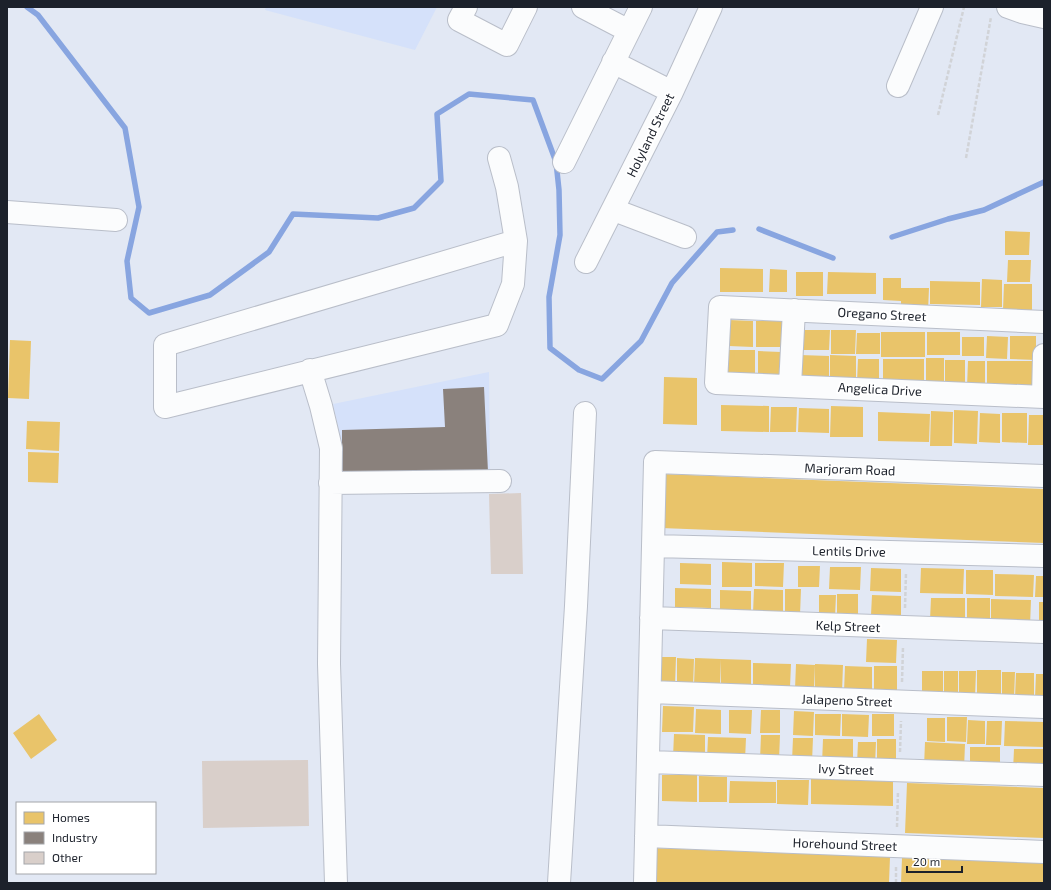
<svg xmlns="http://www.w3.org/2000/svg" width="1051" height="890" viewBox="0 0 1051 890" font-family="'Exo 2',sans-serif">
<style>
.built{fill:#d5e1fa}
.homes{fill:#e9c46a}
.industry{fill:#8a817c}
.lines{fill:none;stroke-linecap:round;stroke-linejoin:round}
.stream{stroke:#88a5e0;stroke-width:5.5}
.building{fill:#d9cfca}
.minor-casing{stroke:#b9bec9;stroke-width:24}
.path{stroke:#d1d3d7;stroke-width:2.5;stroke-dasharray:4 2;stroke-linecap:butt}
.minor{stroke:#fbfcfd;stroke-width:22}
.labels{text-anchor:middle;stroke-width:4;stroke-linejoin:round;paint-order:stroke}
.street-label{font-size:13px;fill:#1c212b;stroke:#fff}
</style>
<rect width="100%" height="100%" fill="#e2e8f4"/>
<path class="built" d="M266,7H437L415,50L265,10Z
M489,372L490,474L341,478L342,445L333,404Z"/>
<path class="homes" d="M1005,231L1030,232L1029,255H1005Z
M1008,260H1031L1030,282H1007Z
M720,268L763,269V292H720Z
M770,269L787,270V292H769Z
M796,272H823V296H796Z
M828,272L876,273V294H827Z
M883,278H901V301L883,300Z
M982,279L1002,280V307H981Z
M930,281L980,282V305L930,304Z
M1004,284H1032V311L1003,310Z
M901,288H929L928,311H901Z
M729,320L753,321V347L729,346Z
M756,321H782V347H756Z
M799,330H830L829,350H799Z
M831,330H856L855,354H831Z
M881,332H925V357H881Z
M927,332H960V355H927Z
M857,333H880V354H856Z
M987,336L1008,337L1007,359L986,358Z
M1010,336H1036V360L1010,359Z
M962,337H984V356H962Z
M10,340L31,341L29,399L8,398Z
M728,350H755V381H728Z
M758,351L781,352V381H758Z
M800,355L829,356V384H799Z
M830,355L856,356V383L830,382Z
M926,358H944V383H926Z
M858,359H879V382H857Z
M883,359H924V383H883Z
M945,360H965V387H945Z
M968,361H985V387H967Z
M987,361H1035V390L987,389Z
M664,377L697,378V425L663,424Z
M721,405L769,406V432L721,431Z
M831,406L863,407V437H830Z
M771,407H797L796,432H770Z
M799,408L829,409V433L798,432Z
M954,410L978,411L977,444L954,443Z
M931,411L953,412L952,446H930Z
M878,412L930,414L929,442L878,441Z
M980,413L1000,414V443L979,442Z
M1002,413H1027V443L1002,442Z
M1029,415H1044V445H1028Z
M27,421L60,422L59,451L26,449Z
M28,452L59,453L58,483L28,482Z
M663,474L1044,489V543L661,528Z
M722,562L752,563V587H722Z
M680,563L711,564V585L680,584Z
M755,563H784L783,587L755,586Z
M798,566H820L819,587H798Z
M830,567H861L860,590L829,589Z
M871,568L901,569V592L870,591Z
M921,568L964,569L963,594L920,593Z
M966,570H993V595L966,594Z
M995,574L1034,575L1033,597L995,596Z
M1036,576H1044V597H1035Z
M675,588L711,589V608L675,607Z
M754,589L783,590V614L753,613Z
M785,589H801L800,615H785Z
M720,590L751,591V612H720Z
M837,594H858V617L837,616Z
M819,595H836L835,617H819Z
M872,595L901,596V616L871,615Z
M931,598H965V621L930,620Z
M967,598H990V622H967Z
M991,599L1031,600L1030,626L991,625Z
M1039,602H1044V624H1039Z
M867,639L897,640L896,663L866,662Z
M658,657H676L675,686L657,685Z
M677,658L694,659L693,687H677Z
M695,658L721,659L720,686L694,685Z
M721,659L751,660V687L721,686Z
M753,663L791,664L790,687L753,686Z
M796,664L815,665L814,690L795,689Z
M815,664L843,665L842,692L815,691Z
M845,666L872,667V693L844,692Z
M874,666H897V693H874Z
M977,670H1001V698L977,697Z
M922,671H943V695H922Z
M944,671H958V697H944Z
M959,671H976L975,697H959Z
M1002,672H1015L1014,698H1002Z
M1016,673H1034V697H1015Z
M1036,674H1044V698H1035Z
M663,706L694,707L693,732H662Z
M696,709L721,710V734L695,733Z
M729,710H752L751,734L729,733Z
M761,710H780V733H760Z
M794,711L814,712L813,736L793,735Z
M39,714L57,740L31,759L13,733Z
M815,714H841L840,736L815,735Z
M842,714L869,715L868,737L842,736Z
M872,714H894V736H872Z
M947,717H967L966,742L947,741Z
M927,718H945V742L927,741Z
M968,720L985,721V744H967Z
M987,721H1002L1001,745H986Z
M1005,721L1044,722V747L1004,746Z
M674,734L705,735V757H673Z
M761,735H780L779,760H760Z
M708,737L746,738L745,760L707,759Z
M793,738H813L812,762L792,761Z
M823,739H853V764H822Z
M877,739H896V763H877Z
M858,742H876L875,765L857,764Z
M925,742L965,744L964,769L924,767Z
M970,747H1000V770L970,769Z
M1014,749H1044V772L1013,771Z
M662,775H697V802L662,801Z
M699,776L727,777V802H699Z
M811,778H893V806L811,804Z
M777,780H809L808,805L777,804Z
M730,781L776,782V803H729Z
M907,783L1044,788V838L905,833Z
M653,848L890,857L889,883H651Z
M902,858L1044,862V883H901Z"/>
<path class="industry" d="M484,387L488,472L342,475V430L445,427L443,389Z"/>
<g class="lines">
<path class="stream" d="M27,7L38,15L125,128L139,207L127,261L131,298L149,313L210,295L269,252L293,214L378,218L414,208L441,181L437,114L469,94L533,100L556,162L559,190L560,235L549,297L550,348L579,370L602,379L641,341L672,283L717,232L733,230
M759,229L833,258
M892,237L948,219L984,210L1044,182"/>
</g>
<path class="building" d="M521,493L523,574H491L489,494Z
M308,760L309,826L203,828L202,761Z"/>
<g class="lines">
<g class="minor-casing">
<path id="minor" d="M466,7L459,20L507,45L526,7
M583,7L629,31
M1008,7L1022,12L1044,17
M613,62L672,92
M898,86L932,7
M499,158L507,187L516,241L513,284L497,325L165,407V345L516,241
M564,162L641,7
M614,210L685,237
M7,212L116,220
M586,262L672,92L711,7
M1044,322L720,307L716,383L1044,397
M310,370L321,406L331,448L329,664L336,883
M790,385L794,310
M1043,397L1044,355
M330,483L500,481
M653,546L1044,556
M651,618L1044,632
M650,692L1044,707
M648,762L1044,775
M646,836L1044,852
M559,883L576,606L585,413
M645,883L655,462L1044,476"/>
</g>
<path class="path" d="M938,115L964,7
M966,158L991,17
M905,608L906,573
M902,682L903,647
M900,752L901,721
M897,827L898,791
M896,883V866"/>
<use href="#minor" class="minor"/>
</g>
<g class="labels">
<g class="street-label">
<text transform="translate(650 135) rotate(-64)" y="5">Holyland Street</text>
<text transform="translate(882 314) rotate(3)" y="5">Oregano Street</text>
<text transform="translate(880 389) rotate(3)" y="5">Angelica Drive</text>
<text transform="translate(850 469) rotate(2)" y="5">Marjoram Road</text>
<text transform="translate(849 551) rotate(1)" y="5">Lentils Drive</text>
<text transform="translate(848 626) rotate(2)" y="5">Kelp Street</text>
<text transform="translate(847 700) rotate(2)" y="5">Jalapeno Street</text>
<text transform="translate(846 769) rotate(2)" y="5">Ivy Street</text>
<text transform="translate(845 844) rotate(2)" y="5">Horehound Street</text>
</g>
</g>
<rect width="1051" height="890" fill="none" stroke="#1c212b" stroke-width="16"/>
<rect x="16" y="802" width="140" height="72" fill="#ffffff" stroke="#a4a6aa"/>
<rect x="24" y="812" width="20" height="12" fill="#e9c46a" stroke="#a4a6aa"/>
<text x="52" y="822" font-size="12" fill="#1c212b">Homes</text>
<rect x="24" y="832" width="20" height="12" fill="#8a817c" stroke="#a4a6aa"/>
<text x="52" y="842" font-size="12" fill="#1c212b">Industry</text>
<rect x="24" y="852" width="20" height="12" fill="#d9cfca" stroke="#a4a6aa"/>
<text x="52" y="862" font-size="12" fill="#1c212b">Other</text>
<path d="M907 866v6h55v-6" fill="none" stroke="#1c212b" stroke-width="2"/>
<text x="913" y="866" font-size="12" fill="#1c212b" stroke="#ffffff" stroke-width="3" paint-order="stroke">20 m</text>
</svg>
